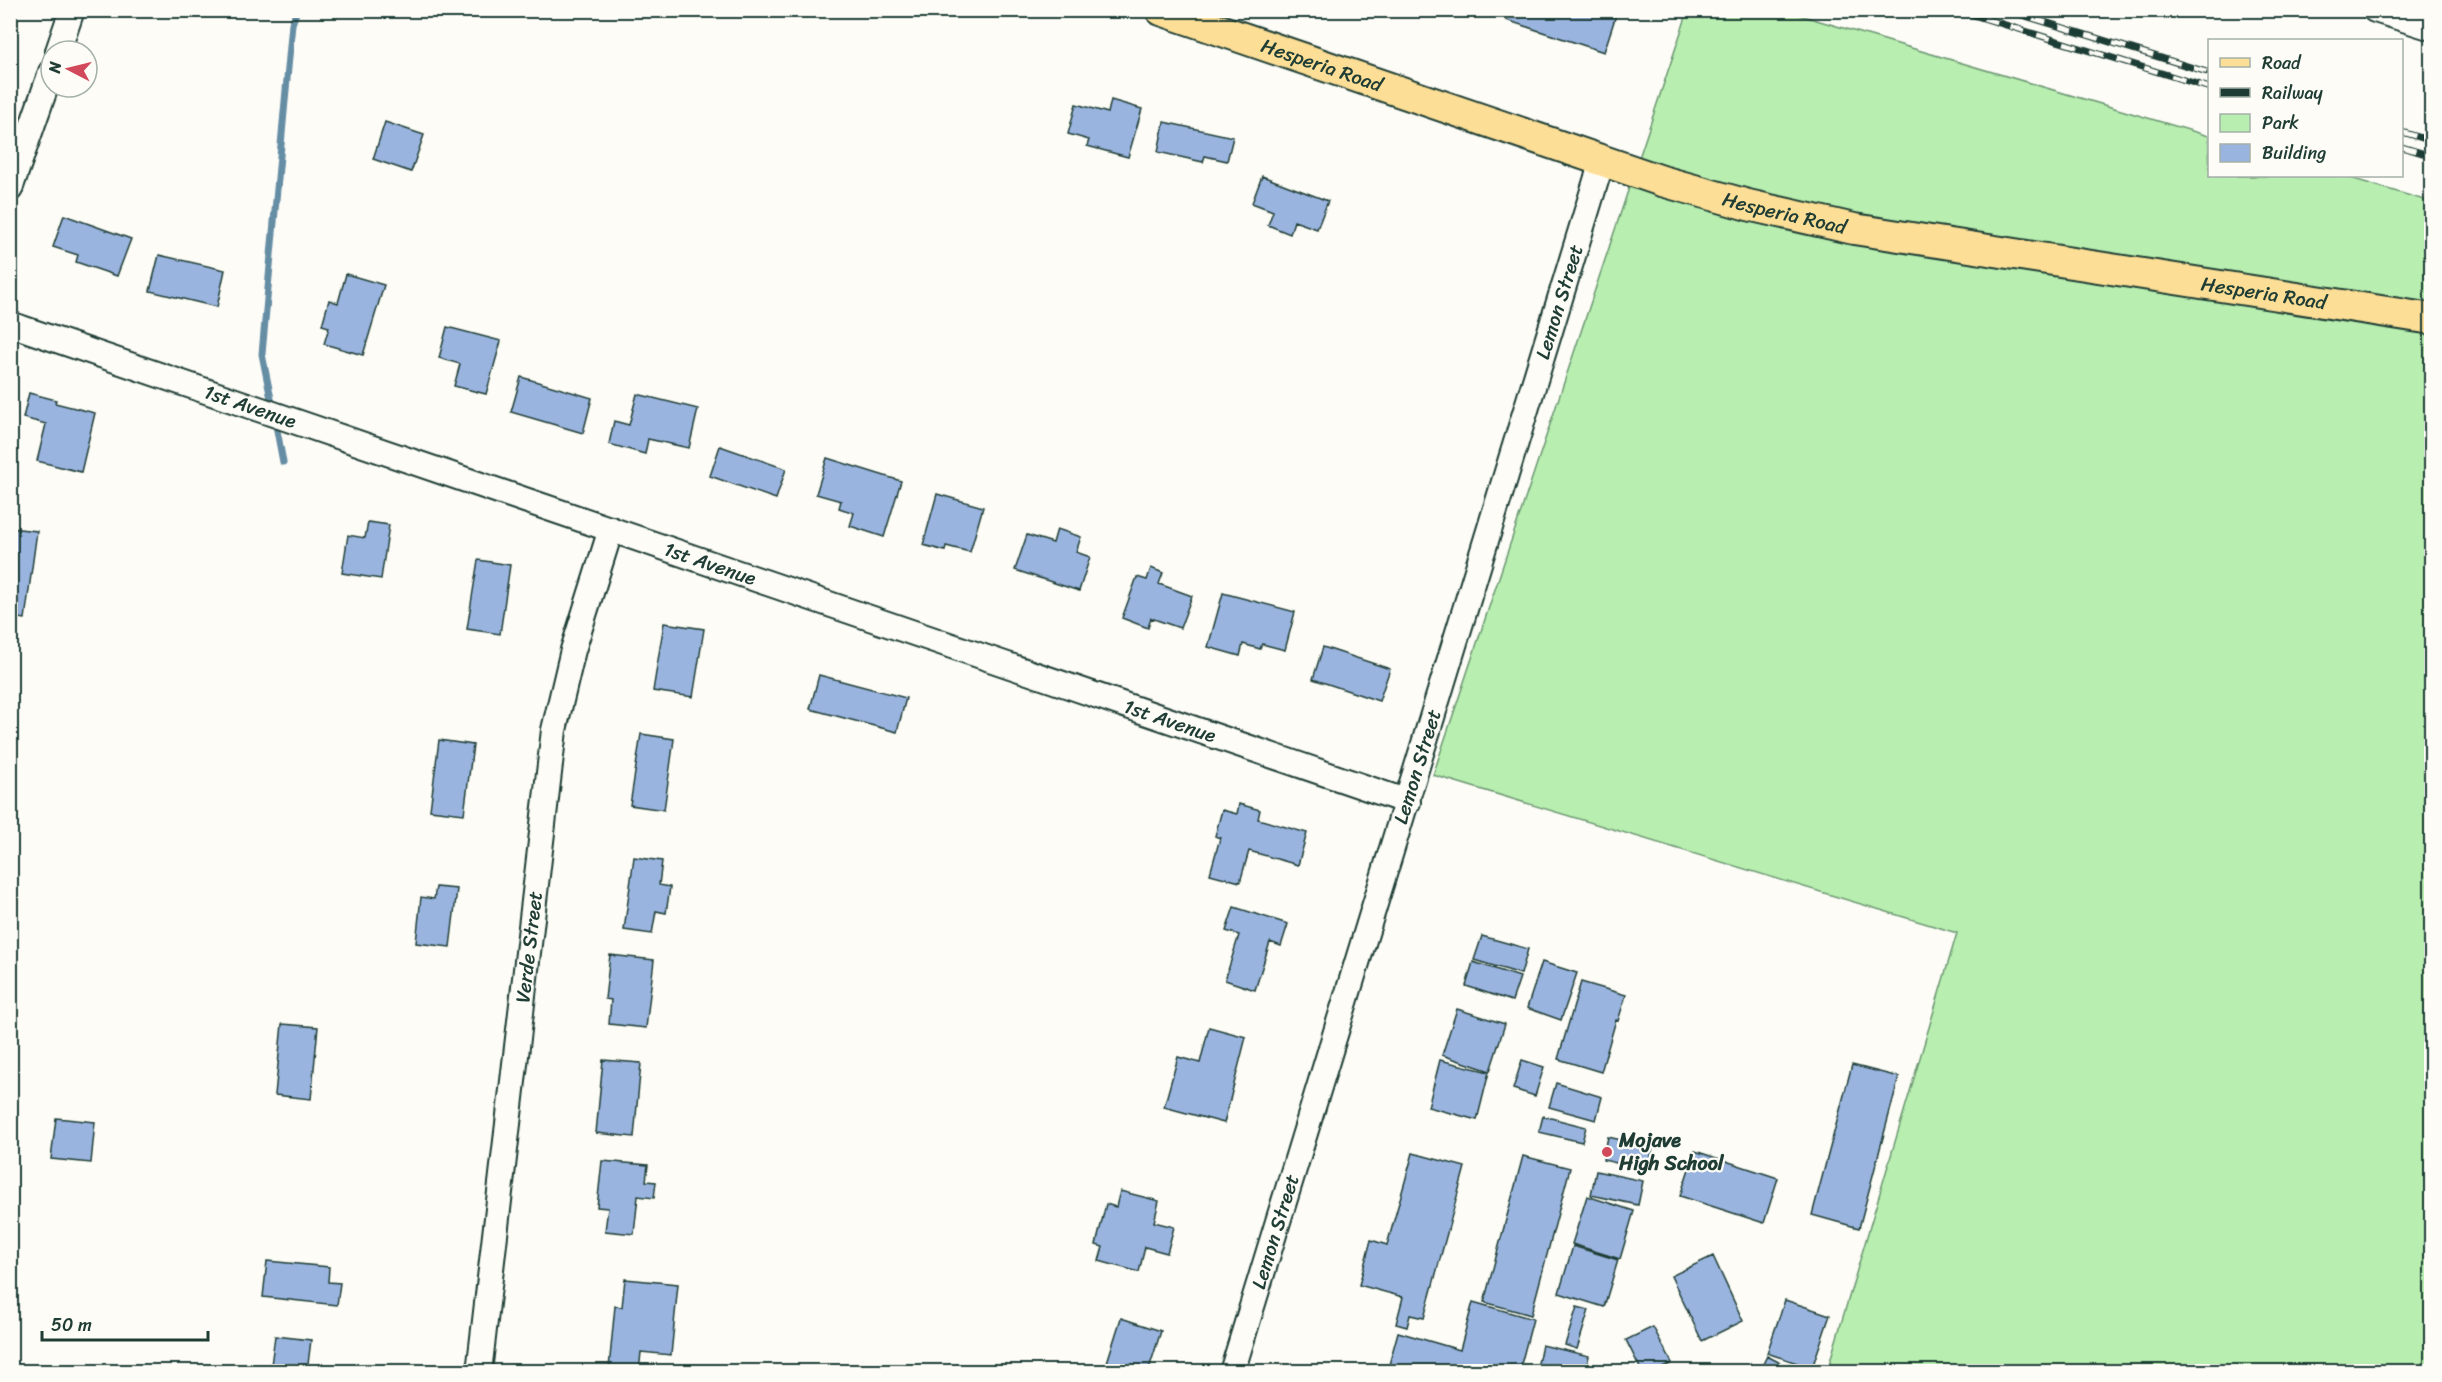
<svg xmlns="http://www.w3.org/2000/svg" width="2442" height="1382" viewBox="0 0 2442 1382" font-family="Sriracha,sans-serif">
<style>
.green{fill:#b8eeb0;stroke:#6c9672;stroke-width:1.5}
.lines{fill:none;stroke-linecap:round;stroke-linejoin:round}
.stream{stroke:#658da4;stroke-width:7}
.building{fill:#9ab4e0;stroke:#1f3d34;stroke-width:1.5}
.minor-casing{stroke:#1f3d34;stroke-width:28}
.major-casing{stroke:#1f3d34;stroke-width:34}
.minor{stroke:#fdfcf7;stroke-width:24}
.major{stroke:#fcde96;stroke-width:30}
.rail-casing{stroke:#1f3d34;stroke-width:7}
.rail{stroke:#fdfcf7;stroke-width:4.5;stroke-dasharray:14;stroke-linecap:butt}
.poi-dot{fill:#d1495b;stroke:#fdfcf7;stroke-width:2}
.labels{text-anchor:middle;stroke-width:4.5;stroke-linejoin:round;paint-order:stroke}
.street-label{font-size:20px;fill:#1f3d34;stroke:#fdfcf7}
.poi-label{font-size:20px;font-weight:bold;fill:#1f3d34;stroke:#fdfcf7;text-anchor:start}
</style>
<rect width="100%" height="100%" fill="#fdfcf7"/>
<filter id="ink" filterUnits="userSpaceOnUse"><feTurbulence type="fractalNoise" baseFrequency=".0167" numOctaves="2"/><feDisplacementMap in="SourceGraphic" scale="12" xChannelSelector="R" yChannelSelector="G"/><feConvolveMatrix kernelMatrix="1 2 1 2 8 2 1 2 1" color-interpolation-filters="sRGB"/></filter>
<g filter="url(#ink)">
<path class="green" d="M1688,11H1786L2209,136L2210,176H2344L2431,202V1371H1827L1957,933L1433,775Z"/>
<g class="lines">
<path class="stream" d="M273,409L262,354L292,24L297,10
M275,420L283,462"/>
</g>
<path class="building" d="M1510,10H1612L1617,12L1604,52L1506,20Z
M1111,100L1142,109L1128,157L1087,146L1089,140L1068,134L1076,104L1108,113Z
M385,122L424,135L411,172L373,159Z
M1164,122L1233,137L1227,161L1205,156L1203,162L1158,152Z
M1262,176L1328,201L1317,229L1294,221L1290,234L1268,225L1273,211L1252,203Z
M64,215L131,239L117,276L76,262L78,255L53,247Z
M159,255L225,270L217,307L150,291Z
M346,274L384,285L363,355L324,344L329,327L322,325L329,300L338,303Z
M447,327L501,341L486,394L454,386L460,364L439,358Z
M521,377L592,398L583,433L511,412Z
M29,393L56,400L55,403L95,413L81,472L37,461L46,424L23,418Z
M637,394L698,409L689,448L648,439L645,454L609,444L614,421L629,425Z
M720,446L786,469L776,499L710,476Z
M827,458L901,481L884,537L850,526L854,513L839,508L841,501L816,494Z
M937,494L983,507L970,552L946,546L945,551L923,545Z
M368,522L389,525L381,579L342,573L348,535L365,538Z
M10,528L37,531L25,619L10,617Z
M1057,529L1081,537L1076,552L1090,557L1079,591L1015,570L1027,535L1053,543Z
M478,560L510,565L500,634L467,629Z
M1151,568L1163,573L1159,584L1192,596L1180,628L1151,618L1148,628L1122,618L1137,577L1147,580Z
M1223,593L1295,612L1285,650L1262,644L1260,649L1243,644L1240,656L1208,647Z
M664,623L704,629L693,697L653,691Z
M1323,647L1390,669L1379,701L1313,679Z
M819,675L906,698L897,732L810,709Z
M641,734L674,739L664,810L630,805Z
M439,740L473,745L464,814L430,810Z
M1239,804L1260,810L1258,819L1307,833L1298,865L1249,851L1240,882L1210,874L1220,838L1215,836L1222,810L1237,814Z
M634,857L662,861L659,885L670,887L666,913L656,911L652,934L624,930Z
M436,887L457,889L450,947L416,943L421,897L434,899Z
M1234,907L1288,924L1281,946L1270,942L1255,990L1225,980L1239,935L1226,931Z
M1482,936L1528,949L1521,974L1474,960Z
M610,955L654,960L646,1028L609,1024L611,1000L605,999Z
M1473,962L1520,977L1512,1001L1466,986Z
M1542,962L1577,973L1561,1020L1527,1008Z
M1581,982L1626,995L1618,1021L1616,1020L1601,1072L1558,1059Z
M1457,1009L1505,1024L1490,1071L1442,1055Z
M282,1024L318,1027L311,1099L275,1095Z
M1209,1027L1246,1037L1224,1123L1164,1107L1178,1057L1200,1063Z
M603,1060L641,1063L634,1137L596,1133Z
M1440,1060L1489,1072L1477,1120L1428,1107Z
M1522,1060L1544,1067L1535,1096L1513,1089Z
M1852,1065L1899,1077L1859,1228L1812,1215Z
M1556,1083L1602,1097L1596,1120L1549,1107Z
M1543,1116L1586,1127L1582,1142L1539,1132Z
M56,1118L95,1122L91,1163L51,1159Z
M1608,1137L1653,1147L1648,1170L1603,1160Z
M1695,1151L1778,1178L1764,1223L1680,1196Z
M1413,1153L1465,1167L1424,1318L1410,1315L1407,1327L1396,1324L1403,1297L1359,1285L1371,1240L1387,1245Z
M1523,1156L1570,1168L1531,1315L1484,1302Z
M602,1161L648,1165L646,1181L656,1182L654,1198L638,1196L634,1234L605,1231L608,1208L597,1207Z
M1596,1171L1643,1181L1638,1205L1591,1195Z
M1120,1191L1159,1201L1154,1222L1174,1227L1167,1253L1145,1247L1139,1272L1099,1261L1103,1247L1096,1245L1106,1204L1116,1207Z
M1587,1196L1634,1211L1620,1259L1572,1244Z
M1573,1246L1618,1260L1604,1307L1559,1293Z
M1713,1256L1743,1321L1702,1341L1671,1276Z
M267,1261L329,1267L328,1282L340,1283L337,1305L263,1297Z
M625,1279L678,1284L671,1355L641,1352L639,1372L609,1368L615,1306L622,1307Z
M1785,1300L1830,1315L1812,1368L1767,1353Z
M1473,1302L1533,1319L1519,1372H1387L1398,1332L1460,1350Z
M1577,1307L1589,1310L1577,1349L1565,1345Z
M1121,1318L1161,1331L1148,1372H1104Z
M1653,1327L1672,1363L1655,1372H1642L1626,1340Z
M275,1336L311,1340L307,1372H260L261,1364L271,1365Z
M1542,1345L1589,1356L1585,1372H1536Z
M1767,1356L1798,1372H1759Z"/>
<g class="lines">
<g class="minor-casing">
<g id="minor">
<path d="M2375,10L2432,28"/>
<path d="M58,51L72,10"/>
<path d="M10,189L51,72"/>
<path id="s1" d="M10,324L1408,802"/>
<path id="s2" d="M479,1372L554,730L573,650L611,529"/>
<path id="s3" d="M1232,1372L1602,161"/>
</g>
</g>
<g class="major-casing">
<g id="major">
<path id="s4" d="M1161,10L1662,181L1748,205L1854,229L2432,319"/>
</g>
</g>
<use href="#minor" class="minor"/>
<use href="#major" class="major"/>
<g class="rail-casing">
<path id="rail" d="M1957,10L2210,88
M2006,10L2210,73
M2402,132L2432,141
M2402,147L2432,156"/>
</g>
<use href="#rail" class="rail"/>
</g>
</g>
<circle class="poi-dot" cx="1607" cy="1152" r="6"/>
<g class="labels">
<g class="street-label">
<text dy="7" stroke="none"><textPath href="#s4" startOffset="170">Hesperia Road</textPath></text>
<text dy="7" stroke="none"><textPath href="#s4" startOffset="656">Hesperia Road</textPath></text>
<text dy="7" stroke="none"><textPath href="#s4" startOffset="1142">Hesperia Road</textPath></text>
<text dy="7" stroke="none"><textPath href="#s3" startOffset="1119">Lemon Street</textPath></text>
<text dy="7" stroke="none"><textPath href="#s1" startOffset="254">1st Avenue</textPath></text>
<text dy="7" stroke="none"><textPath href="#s1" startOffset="740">1st Avenue</textPath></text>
<text dy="7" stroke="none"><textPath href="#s1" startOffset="1226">1st Avenue</textPath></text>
<text dy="7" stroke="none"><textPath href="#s3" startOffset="633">Lemon Street</textPath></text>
<text dy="7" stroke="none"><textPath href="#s2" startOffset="428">Verde Street</textPath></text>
<text dy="7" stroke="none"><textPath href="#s3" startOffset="147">Lemon Street</textPath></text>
</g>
<g class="poi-label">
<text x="1619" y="1147">Mojave<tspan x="1619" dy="23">High School</tspan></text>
</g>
</g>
<rect width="2442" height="1382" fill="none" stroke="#fdfcf7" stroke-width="36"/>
<rect x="18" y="18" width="2406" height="1346" fill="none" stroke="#1f3d34" stroke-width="2" filter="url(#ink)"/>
<rect x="2208" y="39" width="195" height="138" fill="#fdfcf7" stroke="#a4b0a9" stroke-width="1.5"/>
<rect x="2220" y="58" width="30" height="9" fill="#fcde96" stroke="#a4b0a9" stroke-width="1.5"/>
<text x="2262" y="69" font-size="18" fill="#1f3d34">Road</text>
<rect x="2220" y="88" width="30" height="9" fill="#1f3d34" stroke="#a4b0a9" stroke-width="1.5"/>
<text x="2262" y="99" font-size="18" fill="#1f3d34">Railway</text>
<rect x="2220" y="114" width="30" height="18" fill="#b8eeb0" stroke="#a4b0a9" stroke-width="1.5"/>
<text x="2262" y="129" font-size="18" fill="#1f3d34">Park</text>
<rect x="2220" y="144" width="30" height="18" fill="#9ab4e0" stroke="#a4b0a9" stroke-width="1.5"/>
<text x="2262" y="159" font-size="18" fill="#1f3d34">Building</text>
<g transform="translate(69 69) rotate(277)"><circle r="28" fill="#fdfcf7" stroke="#a4b0a9" stroke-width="1.5"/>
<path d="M0-4.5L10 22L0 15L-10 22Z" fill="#d1495b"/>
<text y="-9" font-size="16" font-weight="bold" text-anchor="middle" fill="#1f3d34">N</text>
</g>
<path d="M42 1331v9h166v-9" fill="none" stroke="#1f3d34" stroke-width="3"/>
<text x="51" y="1331" font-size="18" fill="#1f3d34" stroke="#fdfcf7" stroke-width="4.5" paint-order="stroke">50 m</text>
</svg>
